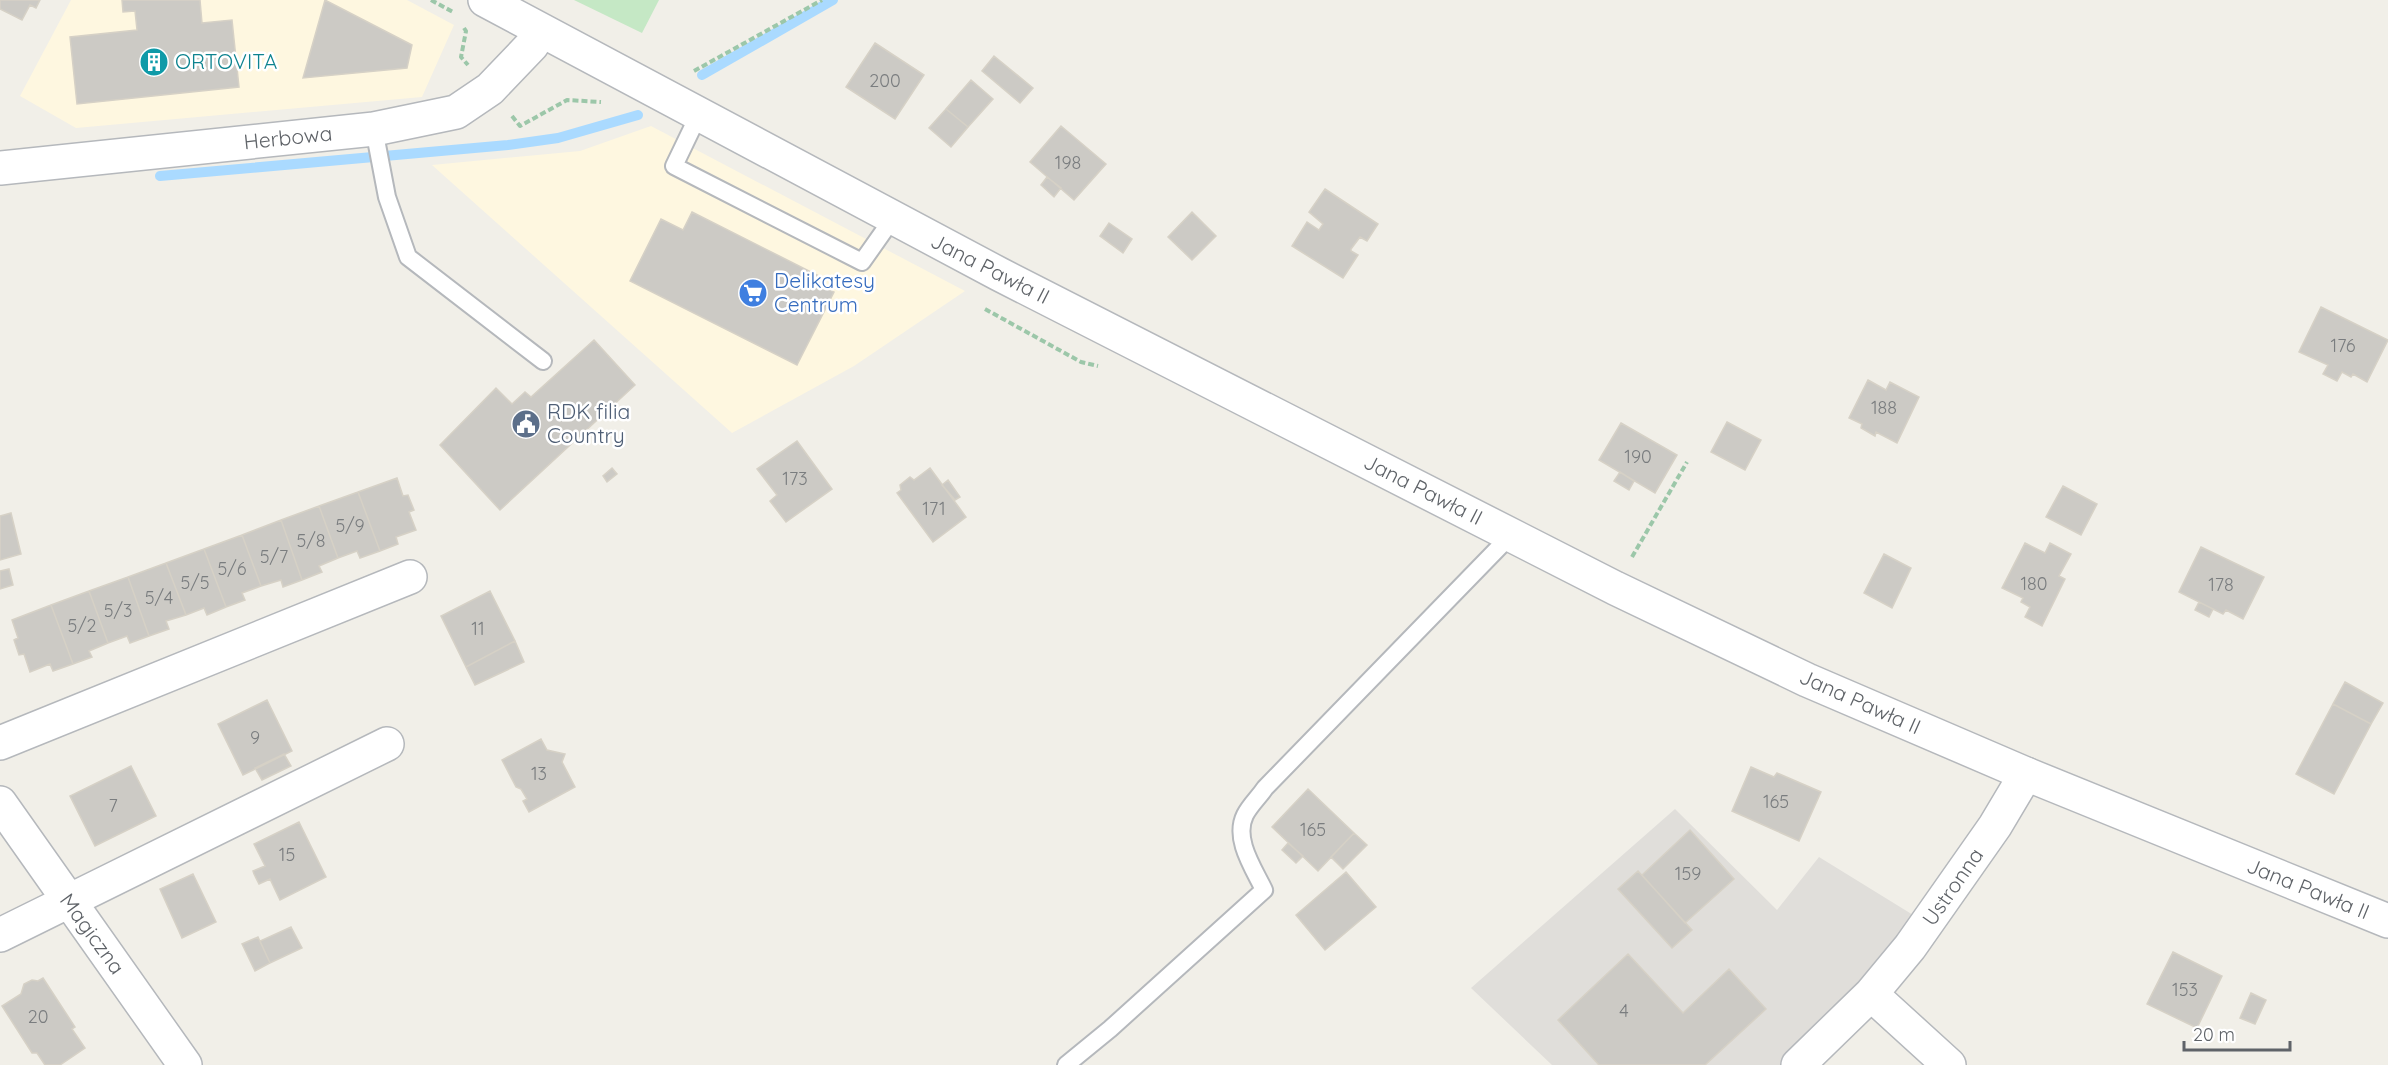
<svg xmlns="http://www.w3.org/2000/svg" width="2388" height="1065" viewBox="0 0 2388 1065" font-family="Quicksand,sans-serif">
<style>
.commercial{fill:#fef7e0}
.industrial{fill:#e0deda}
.green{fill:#c5e8c5}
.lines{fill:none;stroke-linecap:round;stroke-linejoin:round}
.stream{stroke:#aadaff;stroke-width:10}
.building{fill:#cccac5;stroke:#d6d1c6;stroke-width:1.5}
.service-casing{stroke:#b5b8bc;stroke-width:20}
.minor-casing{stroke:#b5b8bc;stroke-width:36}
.tertiary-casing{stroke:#b5b8bc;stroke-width:36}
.path{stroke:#9cc7a9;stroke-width:4;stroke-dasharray:6 3;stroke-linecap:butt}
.service{stroke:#fff;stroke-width:16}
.minor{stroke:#fff;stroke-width:33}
.tertiary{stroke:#fff;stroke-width:33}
.labels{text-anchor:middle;stroke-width:5;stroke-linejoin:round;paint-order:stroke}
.number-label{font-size:18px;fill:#7a7d7f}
.culture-label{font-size:21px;fill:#0d838f;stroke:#fff;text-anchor:start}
.street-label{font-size:21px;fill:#5f6368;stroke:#fff}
.shop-label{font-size:21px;fill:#366cbe;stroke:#fff;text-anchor:start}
.service-label{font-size:21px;fill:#4e5e75;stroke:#fff;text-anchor:start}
</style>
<rect width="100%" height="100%" fill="#f1efe8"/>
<path class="commercial" d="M71,0H407L454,25L422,97L76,128L20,96Z
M651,126L965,291L854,366L732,433L432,165L580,151Z"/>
<path class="industrial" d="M1675,809L1777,910L1819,857L1918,918L1831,1020L1782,1065H1552L1471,988Z"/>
<path class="green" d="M574,0H659L642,33Z"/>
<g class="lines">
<path class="stream" d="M702,75L833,0
M160,176L508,145L558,138L638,115"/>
</g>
<path class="building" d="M0,0H40L36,8L30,5L22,20L0,9Z
M122,0H200L202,23L232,20L239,87L77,104L70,37L137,30L135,11L123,12Z
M325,0L412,45L407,68L303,78Z
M875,43L924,75L895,119L846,87Z
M994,56L1033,88L1020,103L982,71Z
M971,80L993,99L968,127L946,109Z
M946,109L968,127L951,147L929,128Z
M1061,126L1106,164L1074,200L1030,162Z
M1047,177L1061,188L1054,197L1041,185Z
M1325,189L1378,224L1367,241L1360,237L1351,249V251L1358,255L1343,278L1292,246L1307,222L1319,230L1323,224L1309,212Z
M692,212L825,279L821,286L834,292L797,365L630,281L661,219L683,230Z
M1192,212L1216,236L1192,260L1168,237Z
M1109,223L1132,239L1123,253L1100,236Z
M2321,307L2388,340L2367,382L2353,374L2351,377L2342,372L2337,381L2323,374L2328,365L2299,352Z
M594,340L635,385L500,510L440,445L496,388L512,404L525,392L531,397Z
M1868,380L1886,390L1890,382L1919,397L1897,443L1876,432L1875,436L1861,428L1862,424L1849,418Z
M1727,422L1761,440L1745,470L1711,452Z
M1621,423L1677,455L1655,493L1599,460Z
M797,441L832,489L786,522L770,501L777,495L757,469Z
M612,468L617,474L607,482L603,476Z
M930,468L966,517L933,542L897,493L901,490L900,485L910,477L914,480Z
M1620,472L1634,481L1629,490L1614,481Z
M397,478L403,496L408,495L414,510L409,512L416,530L396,537L398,544L380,551L358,492Z
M948,480L960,497L955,500L942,485Z
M2063,486L2097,504L2081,535L2046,517Z
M358,492L380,551L360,558L357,551L338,558L319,506Z
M319,506L338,558L319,566L322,572L302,580L281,520Z
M11,513L21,554L0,560V516Z
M281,520L302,580L283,587L281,580L261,586L242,535Z
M242,535L261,586L242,593L245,600L226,607L204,549Z
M2025,543L2045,553L2050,543L2071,554L2059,576L2065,579L2042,626L2025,617L2030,607L2021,602L2023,598L2002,588Z
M2201,547L2264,577L2243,619L2226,610L2223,614L2179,592Z
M204,549L226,607L207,615L204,608L186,615L166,563Z
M1884,554L1911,568L1892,608L1864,593Z
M166,563L186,615L166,621L169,629L149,636L128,577Z
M9,569L13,585L0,589V571Z
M128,577L149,636L130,643L127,636L108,643L89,591Z
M89,591L108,643L89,651L92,657L73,664L51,605Z
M490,591L515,641L466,667L441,616Z
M2199,602L2213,609L2209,617L2195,610Z
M51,605L73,664L53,671L50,664L30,672L24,654L19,655L14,640L18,638L12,620Z
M515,641L524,662L475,685L466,667Z
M2345,682L2383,703L2371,724L2333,704Z
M267,700L292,751L243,775L218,724Z
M2333,704L2371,724L2334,794L2296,774Z
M541,739L547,750L565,754L562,762L575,787L529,812L523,801L527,799L521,789L516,787L502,760Z
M284,754L291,766L262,780L255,768Z
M131,766L156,816L95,846L70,796Z
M1751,767L1774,777L1777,773L1821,792L1799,841L1732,811Z
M1308,789L1354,833L1318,871L1272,827Z
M299,822L326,877L280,900L270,879L259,884L254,874L253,871L265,866L254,844Z
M1690,830L1734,879L1685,923L1642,875Z
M1354,833L1367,845L1343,869L1331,857Z
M1288,843L1303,856L1296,863L1282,850Z
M1638,871L1692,930L1672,948L1618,889Z
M1346,872L1376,907L1325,950L1296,915Z
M193,874L216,922L182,938L160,889Z
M291,927L302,948L270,963L260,941Z
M258,937L270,963L255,971L242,944Z
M2173,952L2222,976L2197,1028L2147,1004Z
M1628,954L1683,1013L1729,969L1766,1009L1705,1065H1599L1558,1020Z
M43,978L75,1027L72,1029L85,1048L60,1065H45L37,1053H32L2,1006L21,994L24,984L32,980L38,981Z
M2251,993L2266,1000L2255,1024L2240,1018Z"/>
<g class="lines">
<g class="service-casing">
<path id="service" d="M699,114L674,166L862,262L893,218
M374,129L387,197L408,257L543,361
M1066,1065L1110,1029L1264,890C1254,869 1233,839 1245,815C1250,805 1259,797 1265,788L1511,535"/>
</g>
<g class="minor-casing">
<path id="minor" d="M0,168L374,129L456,112L490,89L532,45L541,31
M0,743L410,577
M0,803L185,1065
M0,935L387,744
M1871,994L1949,1065
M1798,1065L1871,994L1910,947L1995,826L2026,774"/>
</g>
<g class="tertiary-casing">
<path id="tertiary" d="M485,0L999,274L1615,588L1807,680L2026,774L2388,921"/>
</g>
<path class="path" d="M431,0L453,12
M464,28L466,31L461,57L468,65
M694,71L822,0
M512,116L520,126L567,100L601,102
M985,309L1081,362L1098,366
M1632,557L1687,462"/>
<use href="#service" class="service"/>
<use href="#minor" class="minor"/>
<use href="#tertiary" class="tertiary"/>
</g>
<defs>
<g id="building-disc" transform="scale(1.5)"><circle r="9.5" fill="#0f9aa8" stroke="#fff"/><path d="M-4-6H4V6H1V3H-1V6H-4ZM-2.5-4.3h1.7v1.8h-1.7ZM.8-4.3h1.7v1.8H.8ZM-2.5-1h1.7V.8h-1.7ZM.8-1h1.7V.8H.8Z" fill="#fff"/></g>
<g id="supermarket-disc" transform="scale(1.5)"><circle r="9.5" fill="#3f7fe0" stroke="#fff"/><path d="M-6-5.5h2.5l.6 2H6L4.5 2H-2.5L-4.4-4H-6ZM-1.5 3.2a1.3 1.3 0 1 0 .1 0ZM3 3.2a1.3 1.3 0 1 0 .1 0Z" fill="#fff"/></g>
<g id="civic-disc" transform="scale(1.5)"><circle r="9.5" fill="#5c6f8a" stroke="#fff"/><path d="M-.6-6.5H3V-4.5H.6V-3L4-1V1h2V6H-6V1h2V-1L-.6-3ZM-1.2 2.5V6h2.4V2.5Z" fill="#fff"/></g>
</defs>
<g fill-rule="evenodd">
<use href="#building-disc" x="154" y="62"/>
<use href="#supermarket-disc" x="753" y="293"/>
<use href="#civic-disc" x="526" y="424"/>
</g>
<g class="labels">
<g class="number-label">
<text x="885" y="87">200</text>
<text x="1068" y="169">198</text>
<text x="2343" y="352">176</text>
<text x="1884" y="414">188</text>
<text x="1638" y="463">190</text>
<text x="795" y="485">173</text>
<text x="934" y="515">171</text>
<text x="350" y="532">5/9</text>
<text x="311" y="547">5/8</text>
<text x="274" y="563">5/7</text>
<text x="232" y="575">5/6</text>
<text x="195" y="589">5/5</text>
<text x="2034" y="590">180</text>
<text x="2221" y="591">178</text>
<text x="159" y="604">5/4</text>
<text x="118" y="617">5/3</text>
<text x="82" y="632">5/2</text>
<text x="478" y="635">11</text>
<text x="255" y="744">9</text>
<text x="539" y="780">13</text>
<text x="1776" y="808">165</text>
<text x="113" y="812">7</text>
<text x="1313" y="836">165</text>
<text x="287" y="861">15</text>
<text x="1688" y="880">159</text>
<text x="2185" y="996">153</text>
<text x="1624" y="1017">4</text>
<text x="38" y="1023">20</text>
</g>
<g class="culture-label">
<text x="175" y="69">ORTOVITA</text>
</g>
<g class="street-label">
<text transform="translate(288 138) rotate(-6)" y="7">Herbowa</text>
<text transform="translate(990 269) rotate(27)" y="7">Jana Pawła II</text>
<text transform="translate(1423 490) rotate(27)" y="7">Jana Pawła II</text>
<text transform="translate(1860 702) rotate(24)" y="7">Jana Pawła II</text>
<text transform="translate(1953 887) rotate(-55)" y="7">Ustronna</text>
<text transform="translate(2308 889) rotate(22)" y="7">Jana Pawła II</text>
<text transform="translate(92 934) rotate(54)" y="7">Magiczna</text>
</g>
<g class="shop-label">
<text x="774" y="288">Delikatesy<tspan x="774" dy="24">Centrum</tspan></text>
</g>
<g class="service-label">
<text x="547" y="419">RDK filia<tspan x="547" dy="24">Country</tspan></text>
</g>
</g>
<path d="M2184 1041v9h106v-9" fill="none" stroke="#5f6368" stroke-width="3"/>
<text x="2193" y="1041" font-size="18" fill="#5f6368" stroke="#ffffff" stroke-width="4.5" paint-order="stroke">20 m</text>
</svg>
